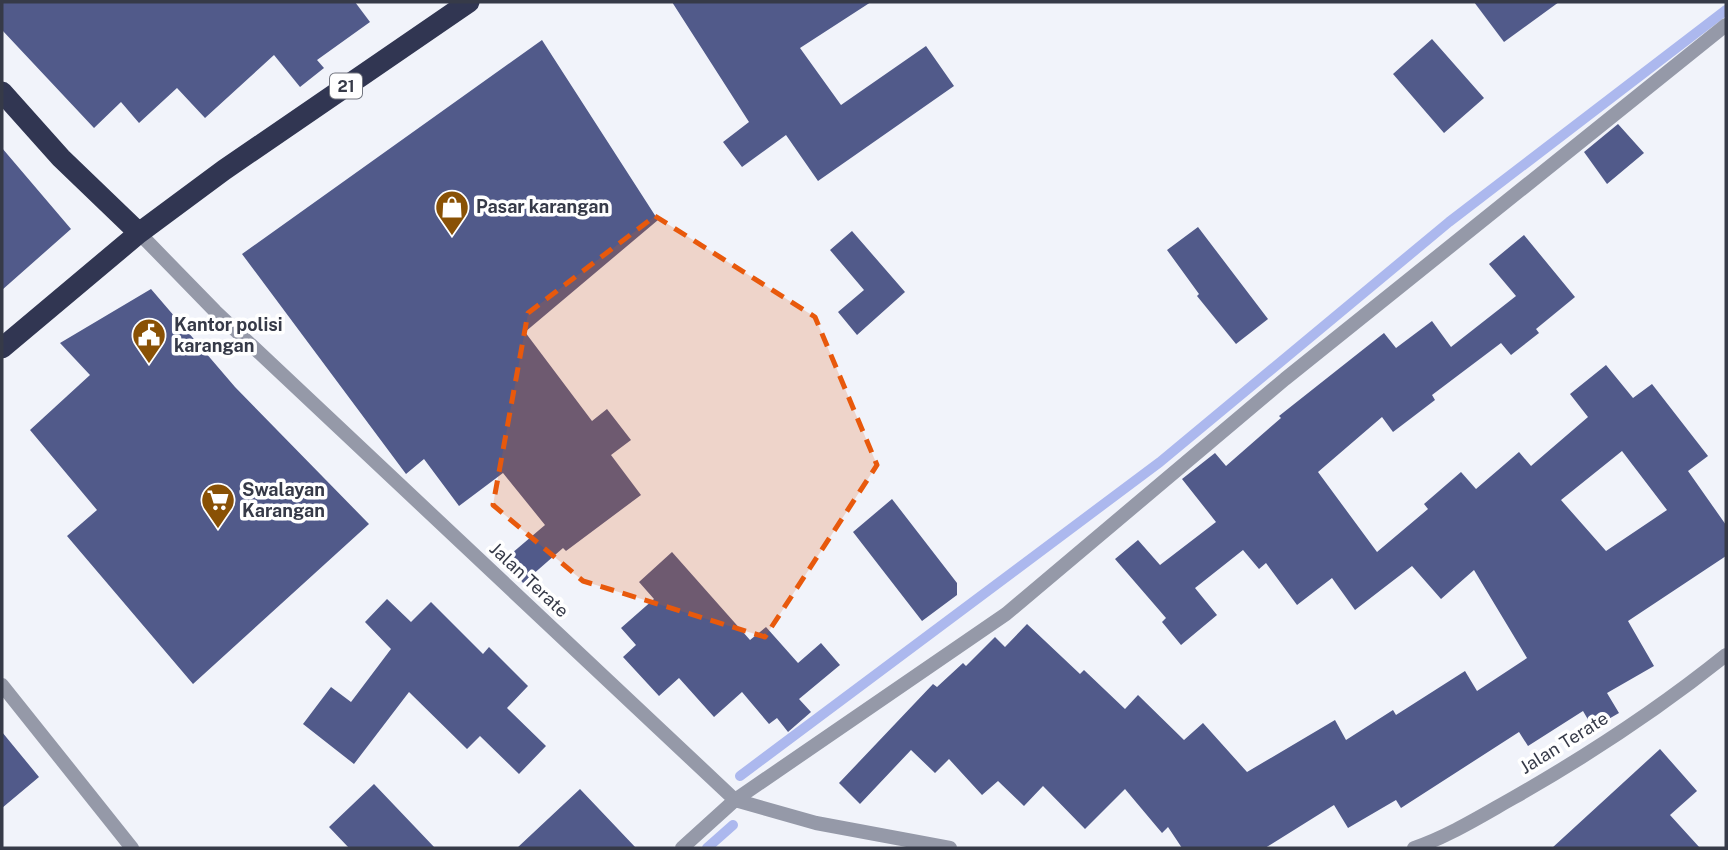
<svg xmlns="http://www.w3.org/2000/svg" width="1728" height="850" viewBox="0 0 1728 850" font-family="'Public Sans',sans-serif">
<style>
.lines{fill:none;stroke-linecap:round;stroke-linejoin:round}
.stream{stroke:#acb8ee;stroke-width:10}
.building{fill:#515a8a;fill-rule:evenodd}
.street{stroke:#9599a8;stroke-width:14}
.highway{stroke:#313652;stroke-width:21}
.marked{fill:#e8590c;fill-opacity:0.2;stroke:#e8590c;stroke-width:5;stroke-dasharray:14 9;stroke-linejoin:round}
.labels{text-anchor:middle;stroke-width:7;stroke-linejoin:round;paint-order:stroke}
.shield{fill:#fff;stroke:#72757f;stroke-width:2}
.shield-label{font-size:16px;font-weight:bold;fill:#363a48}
.poi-label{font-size:18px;font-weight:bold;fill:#363a48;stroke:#fff;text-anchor:start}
.street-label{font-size:18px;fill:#363a48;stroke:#fff}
</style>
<rect width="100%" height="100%" fill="#f1f3fa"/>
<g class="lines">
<path class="stream" d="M740,776L1160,462L1449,222L1726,10
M707,848L733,825"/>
</g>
<path class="building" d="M2,2H355L370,22L317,60L324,68L300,87L274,55L205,118L177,88L139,123L121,102L94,128L2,30Z
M672,2H871L800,48L841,105L926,46L954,86L818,181L786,135L742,167L723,142L749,122Z
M1474,2H1559L1504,42Z
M1432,39L1484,98L1444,133L1393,74Z
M542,40L658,220L525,332L592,421L607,409L631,440L611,455L641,495L566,551L563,548L523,583L504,560L545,525L503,473L459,506L424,459L406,474L242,254Z
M1618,124L1644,153L1607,184L1584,152Z
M2,148L71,229L2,290Z
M1198,227L1268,319L1236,344L1197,296L1199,294L1167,250Z
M852,231L905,292L857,335L838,312L864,290L830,250Z
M1524,235L1575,297L1536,329L1539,333L1511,355L1501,343L1432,395L1435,400L1393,432L1382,417L1318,472L1377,552L1428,509L1424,504L1461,472L1476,489L1519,452L1531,466L1588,417L1570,394L1606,365L1633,398L1652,384L1708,456L1688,471L1726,525V556L1628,621L1654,666L1607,693L1619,713L1593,728L1583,711L1528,746L1519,732L1401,808L1396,800L1348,828L1334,805L1265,848H1182L1168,827L1162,833L1125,789L1085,829L1043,786L1024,806L998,781L982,795L949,759L935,773L911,750L860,804L839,783L933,684L937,687L963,663L966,666L995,637L1005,647L1027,624L1080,674L1084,670L1125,709L1138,695L1184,740L1203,723L1247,772L1335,720L1346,740L1393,710L1396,715L1465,671L1477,691L1527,658L1474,570L1441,599L1412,566L1355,610L1332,578L1297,605L1266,563L1259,569L1243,550L1195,588L1217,615L1181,645L1162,622L1166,618L1115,559L1138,540L1160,565L1216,522L1182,479L1215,453L1226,466L1281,418L1279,416L1384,333L1396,348L1432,321L1451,347L1516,296L1489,264ZM1622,451L1667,510L1606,551L1561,500Z
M151,289L235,387L369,524L193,684L67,536L97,510L30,430L90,375L60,343Z
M892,499L957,583V595L922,621L853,532Z
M672,552L750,640L766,627L798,663L821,643L840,665L799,699L811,712L788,732L777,718L769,724L742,692L714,717L679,678L659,696L623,657L636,645L621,628L654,599L639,582Z
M387,599L411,622L431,602L483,654L489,647L528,686L507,708L546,746L519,774L480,736L467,749L409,692L354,764L303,724L331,687L351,702L391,649L365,622Z
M2,732L39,777L2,808Z
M1660,749L1697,791L1670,815L1700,848H1552Z
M374,784L435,848H349L329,827Z
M580,789L636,848H517Z"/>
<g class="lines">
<path class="street" d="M139,233L215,311L735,800L816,823L950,848
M2,685L132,848
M682,848L735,800L1006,614L1285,379L1726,25
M1414,848C1449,836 1481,816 1513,798C1587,756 1660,708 1726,655"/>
<path class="highway" d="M2,92L61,158L139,233
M2,348L139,233L224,170L469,2"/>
</g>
<path class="marked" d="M655,216L815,317L877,465L765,637L583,581L493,505L528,313Z"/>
<defs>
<g id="shop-pin" transform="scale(1.75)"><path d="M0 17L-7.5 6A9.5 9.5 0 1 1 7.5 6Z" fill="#895105" stroke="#fff"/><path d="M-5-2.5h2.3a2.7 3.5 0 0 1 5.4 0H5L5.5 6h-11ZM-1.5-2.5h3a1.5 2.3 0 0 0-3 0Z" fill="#fff"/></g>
<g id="civic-pin" transform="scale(1.75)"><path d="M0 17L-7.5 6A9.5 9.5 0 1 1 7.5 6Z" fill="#895105" stroke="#fff"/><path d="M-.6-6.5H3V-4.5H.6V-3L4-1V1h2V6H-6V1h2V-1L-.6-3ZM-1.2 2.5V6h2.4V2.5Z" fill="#fff"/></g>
<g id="supermarket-pin" transform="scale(1.75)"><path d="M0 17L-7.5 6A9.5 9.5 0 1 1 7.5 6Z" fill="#895105" stroke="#fff"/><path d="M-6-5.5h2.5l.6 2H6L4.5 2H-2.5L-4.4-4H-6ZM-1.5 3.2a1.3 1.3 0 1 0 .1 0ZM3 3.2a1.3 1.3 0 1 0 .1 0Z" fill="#fff"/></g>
</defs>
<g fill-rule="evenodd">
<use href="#shop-pin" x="452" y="207"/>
<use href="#civic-pin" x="149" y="335"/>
<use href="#supermarket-pin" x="218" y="500"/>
</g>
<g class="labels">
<rect class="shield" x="330" y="73.5" width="32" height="25" rx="5"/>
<g class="shield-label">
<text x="346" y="92">21</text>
</g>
<g class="poi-label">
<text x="476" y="213">Pasar karangan</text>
<text x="174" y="331">Kantor polisi<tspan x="174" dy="21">karangan</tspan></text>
<text x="242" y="496">Swalayan<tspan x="242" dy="21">Karangan</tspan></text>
</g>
<g class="street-label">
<text transform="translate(529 580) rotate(43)" y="6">Jalan Terate</text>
<text transform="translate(1564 743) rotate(-32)" y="6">Jalan Terate</text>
</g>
</g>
<rect width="1728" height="850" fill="none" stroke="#363a48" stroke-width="7"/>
</svg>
